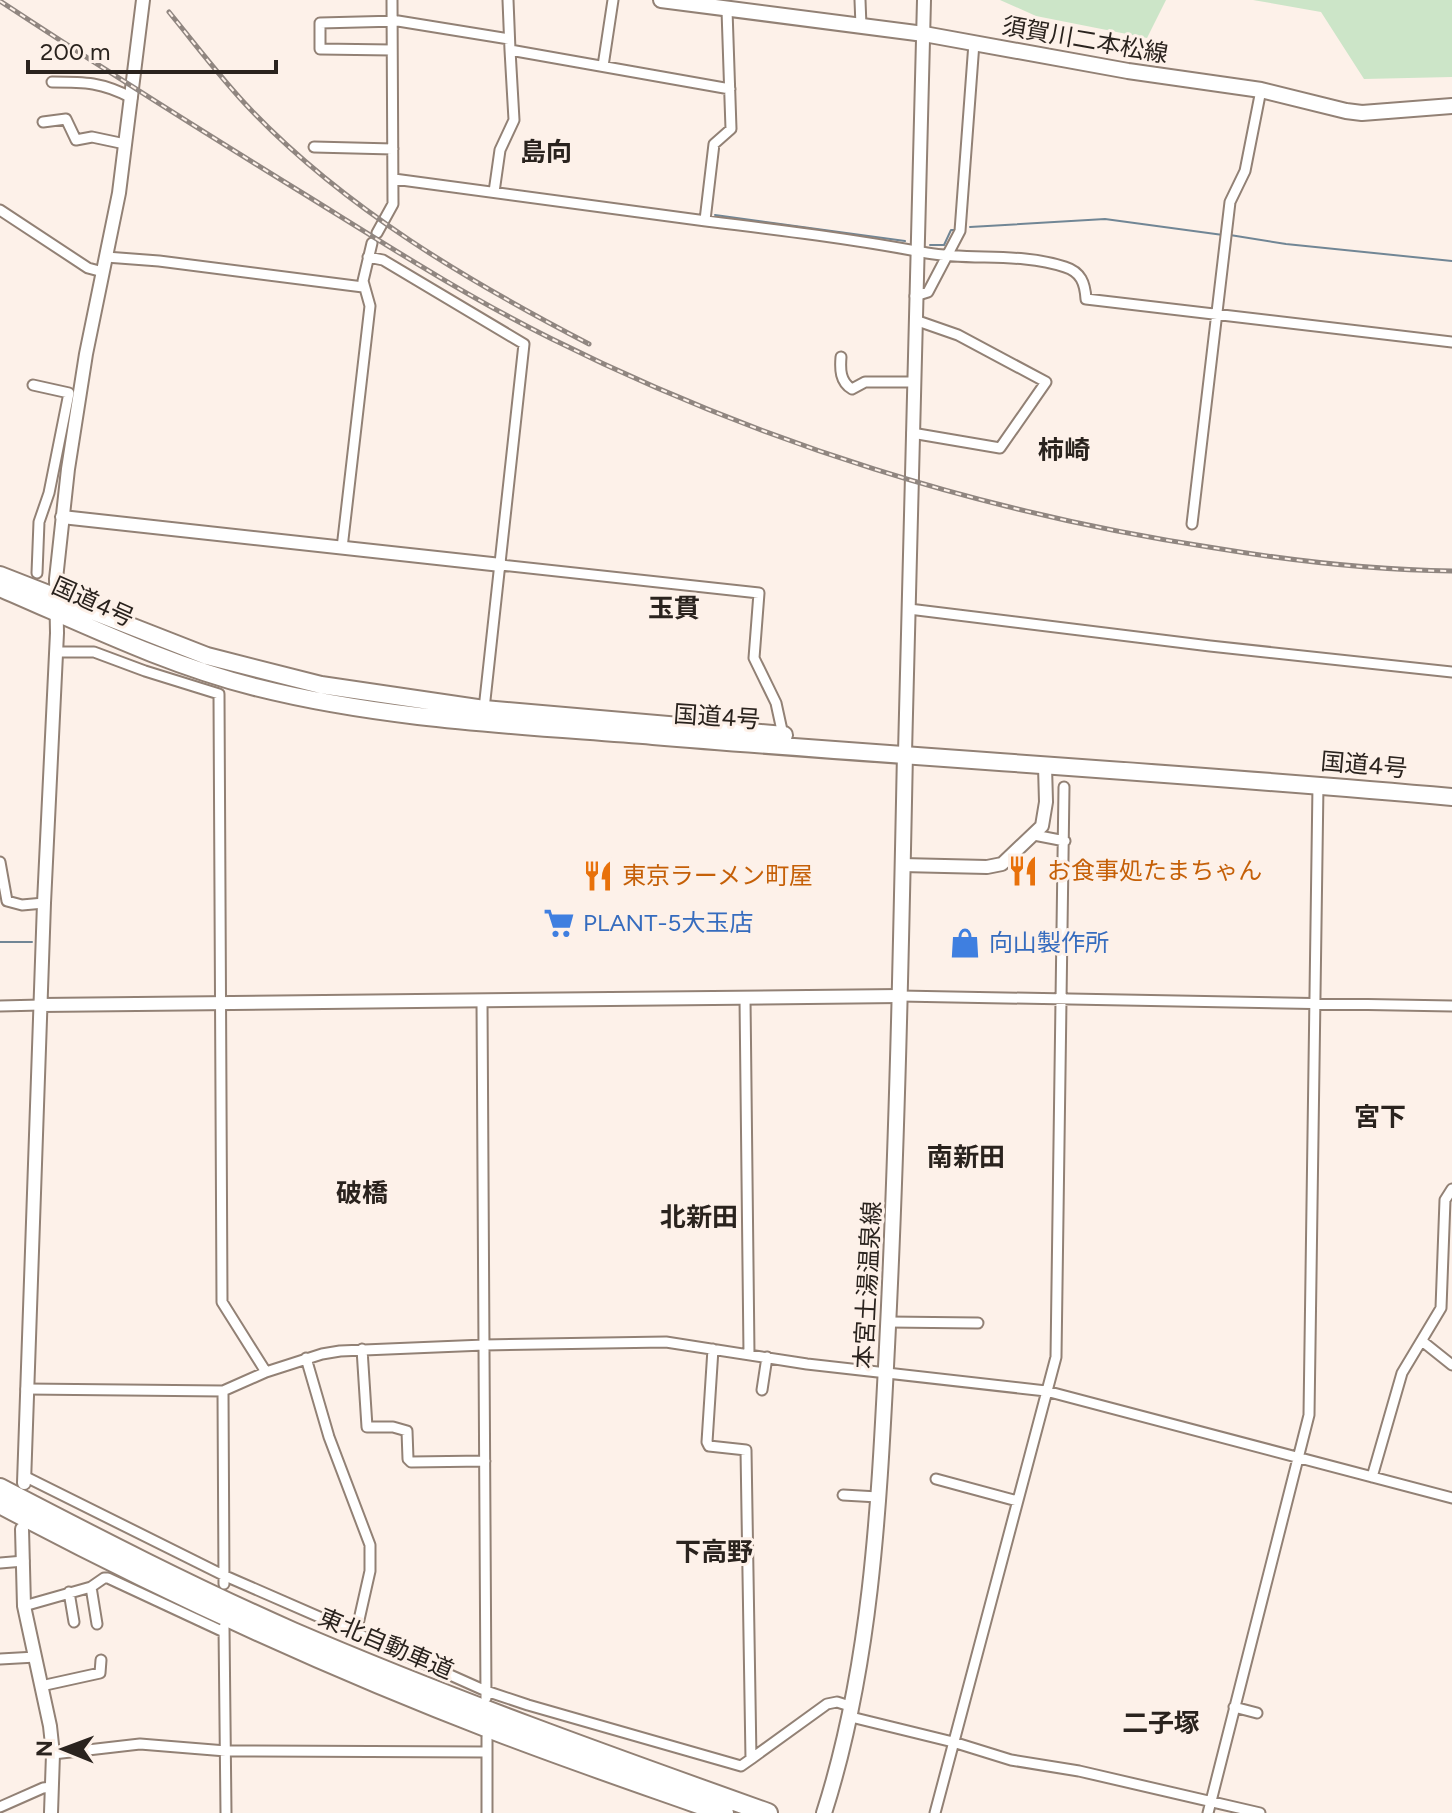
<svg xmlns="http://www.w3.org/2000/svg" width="1452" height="1813" viewBox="0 0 1452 1813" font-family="Figtree,'Noto Sans JP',sans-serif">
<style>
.green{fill:#cce5c8}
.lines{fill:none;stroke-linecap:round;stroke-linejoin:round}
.stream{stroke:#718695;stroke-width:2}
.minor-casing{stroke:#928175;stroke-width:13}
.tertiary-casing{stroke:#928175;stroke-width:16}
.secondary-casing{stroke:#928175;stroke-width:18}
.primary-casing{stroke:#928175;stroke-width:18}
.trunk-casing{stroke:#928175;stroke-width:20}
.motorway-casing{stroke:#928175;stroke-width:22}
.minor{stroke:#fff;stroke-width:9}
.tertiary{stroke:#fff;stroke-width:12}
.secondary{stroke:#fff;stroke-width:14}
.primary{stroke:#fff;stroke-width:14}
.trunk{stroke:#fff;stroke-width:16}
.motorway{stroke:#fff;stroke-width:18}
.rail-casing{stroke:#908680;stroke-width:5}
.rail{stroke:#fdf1e9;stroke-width:2;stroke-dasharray:6;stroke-linecap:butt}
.labels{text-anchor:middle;stroke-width:6;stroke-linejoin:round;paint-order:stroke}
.street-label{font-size:24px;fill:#2a231e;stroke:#fdf1e9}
.food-label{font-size:24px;fill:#c56008;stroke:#fdf1e9;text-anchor:start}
.shop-label{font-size:24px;fill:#366cbe;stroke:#fdf1e9;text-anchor:start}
.neighbourhood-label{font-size:26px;font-weight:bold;fill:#2a231e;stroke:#fdf1e9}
</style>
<rect width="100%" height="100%" fill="#fdf1e9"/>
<path class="green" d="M1000,0H1166L1147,38L1036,16Z
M1253,0H1452V77L1364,79L1321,12Z"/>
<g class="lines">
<path class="stream" d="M715,215L905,241
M970,227L1105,219L1223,235
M1230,235L1286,244L1452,261
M930,245H944L951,230H954
M0,942H32"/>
<g class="minor-casing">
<path id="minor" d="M508,0L510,50L730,89
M860,0L861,26
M392,50L320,49V23L398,21L509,39
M603,66L613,0
M52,82C85,82 102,82 132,98
M43,122L66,119L76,140L92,137L125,144
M314,147L393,149
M394,179C498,193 602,207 706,221C780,230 854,239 927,253C973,261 1020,252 1065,267C1081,272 1085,283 1086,299L1452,342
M494,192L500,150L514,120L510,50
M0,210L88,268L103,272
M705,220L714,144L731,129L727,10
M377,233L393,204L392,0
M106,257L159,261L363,287
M368,257L383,260L524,344L484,709
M915,296L928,292L960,231L974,43
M841,357C840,369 840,382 852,389L865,382H913
M33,385L69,393L49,493L39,522L37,573
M912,433L1000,448L1046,382L958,335L915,320
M1192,524L1230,202L1245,171L1261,90
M342,548L370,306L363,281L372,243
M501,565L759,593L754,658L776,703L783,735
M909,609L1210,646L1452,672
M56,652H94L145,671L219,694L222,1302L266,1372
M1034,835L1065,841
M0,862L7,901L22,905L44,903
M900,996L1452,1006
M745,998L749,1354
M482,1000L486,1698
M0,1006L41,1005
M888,1322L978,1323
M1422,1341L1452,1365
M362,1349L367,1427H393L407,1431L408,1459L411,1462L485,1461
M306,1358L329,1437L370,1545V1571L356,1633L486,1691L528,1705L741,1766L751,1759L746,1450L709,1446L707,1442L713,1349
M26,1389L223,1391L266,1372L322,1354L340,1351L484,1345L666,1342L807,1364L1046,1391L1452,1498
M762,1390L767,1357
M223,1391L224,1584
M24,1476L223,1575L356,1633
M1372,1477L1402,1373L1441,1308L1445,1200L1452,1189
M936,1479L1017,1501
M843,1495L878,1497
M0,1563L24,1561
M91,1587L97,1624
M69,1592L74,1622
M24,1606L91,1587L104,1578H108L224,1632
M224,1627L226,1813
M0,1659L36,1657
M41,1686L100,1673L101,1660
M1234,1707L1257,1713
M851,1717L953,1742L1011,1760L1079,1771L1260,1813
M487,1737V1813
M53,1754L140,1744L226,1751L486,1752
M751,1759L827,1704L837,1702L853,1707
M0,1807L43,1788L52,1787
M935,1813L1056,1357L1064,787
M1208,1813L1309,1415L1318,785"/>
</g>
<g class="tertiary-casing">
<path id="tertiary" d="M62,517L501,565
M905,753L924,0
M902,865L987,867L1002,864L1042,826L1046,802L1045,766
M41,1005L900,996
M24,1483L44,903L57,633L56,579L68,469L86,354L119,193L143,0
M22,1529L24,1606L50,1726L53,1754L51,1813"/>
</g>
<g class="secondary-casing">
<path id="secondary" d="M661,0L924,34L1128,71L1261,90L1346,111L1362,113L1452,106"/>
</g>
<g class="primary-casing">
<path id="primary" d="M824,1813C872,1663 879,1503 887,1347C897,1149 901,951 905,753"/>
</g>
<g class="trunk-casing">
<path id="trunk" d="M0,575L207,656L321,685L484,709L784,735
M0,588C84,624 167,665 255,687C386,720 519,725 653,736C919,758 1186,773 1452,797"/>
</g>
<g class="motorway-casing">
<path id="motorway" d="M0,1488C96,1538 193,1588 293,1632C449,1699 608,1756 768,1813
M0,1504C160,1589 326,1666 496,1731C571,1760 648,1786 724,1813"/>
</g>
<use href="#minor" class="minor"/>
<use href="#tertiary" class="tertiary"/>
<use href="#secondary" class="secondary"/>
<use href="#primary" class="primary"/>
<use href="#trunk" class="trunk"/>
<use href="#motorway" class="motorway"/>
<g class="rail-casing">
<path id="rail" d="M0,1C102,68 205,133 309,197C388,246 466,296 550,338C758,442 984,513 1215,548C1293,561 1372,570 1452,571
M169,12C196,45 222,80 251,110C346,209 468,281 589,344"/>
</g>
<use href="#rail" class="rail"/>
</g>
<defs>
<g id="restaurant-bare" transform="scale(2.4)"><path d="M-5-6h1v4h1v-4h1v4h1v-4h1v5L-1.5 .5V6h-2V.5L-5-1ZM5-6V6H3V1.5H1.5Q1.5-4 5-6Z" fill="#e8710a" stroke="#fdf1e9" stroke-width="2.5" paint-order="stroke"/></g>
<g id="supermarket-bare" transform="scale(2.4)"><path d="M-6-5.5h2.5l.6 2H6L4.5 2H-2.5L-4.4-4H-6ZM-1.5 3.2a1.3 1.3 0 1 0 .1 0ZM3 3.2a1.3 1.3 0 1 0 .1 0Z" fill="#3f7fe0" stroke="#fdf1e9" stroke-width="2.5" paint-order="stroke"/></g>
<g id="shop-bare" transform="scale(2.4)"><path d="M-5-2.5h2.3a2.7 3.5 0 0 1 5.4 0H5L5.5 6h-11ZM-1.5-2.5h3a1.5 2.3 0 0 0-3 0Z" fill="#3f7fe0" stroke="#fdf1e9" stroke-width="2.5" paint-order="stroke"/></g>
</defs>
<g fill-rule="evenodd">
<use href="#restaurant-bare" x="1023" y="871"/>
<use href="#restaurant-bare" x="598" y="876"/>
<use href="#supermarket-bare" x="559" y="923"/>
<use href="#shop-bare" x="965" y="943"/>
</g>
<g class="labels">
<g class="street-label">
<text transform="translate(1085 40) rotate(10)" y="8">須賀川二本松線</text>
<text transform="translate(93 602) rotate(24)" y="8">国道4号</text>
<text transform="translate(717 717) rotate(4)" y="8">国道4号</text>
<text transform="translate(1364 765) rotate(5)" y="8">国道4号</text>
<text transform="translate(868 1285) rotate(-87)" y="8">本宮土湯温泉線</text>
<text transform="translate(386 1644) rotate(23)" y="8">東北自動車道</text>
</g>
<g class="food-label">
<text x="1047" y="879">お食事処たまちゃん</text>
<text x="622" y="884">東京ラーメン町屋</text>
</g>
<g class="shop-label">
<text x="583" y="931">PLANT-5大玉店</text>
<text x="989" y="951">向山製作所</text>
</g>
<g class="neighbourhood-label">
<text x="546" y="161">島向</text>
<text x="1064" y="459">柿崎</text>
<text x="674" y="617">玉貫</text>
<text x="1380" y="1126">宮下</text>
<text x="966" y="1166">南新田</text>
<text x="362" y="1202">破橋</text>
<text x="699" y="1226">北新田</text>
<text x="714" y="1561">下高野</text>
<text x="1161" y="1732">二子塚</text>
</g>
</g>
<g transform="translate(64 1749) rotate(271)" stroke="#fdf1e9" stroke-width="6" paint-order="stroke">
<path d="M0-6L14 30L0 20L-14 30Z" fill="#2a231e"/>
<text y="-12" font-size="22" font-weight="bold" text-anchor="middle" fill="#2a231e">N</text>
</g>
<path d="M28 60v12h248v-12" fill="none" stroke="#2a231e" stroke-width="4"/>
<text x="40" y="60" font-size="24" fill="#2a231e" stroke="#fdf1e9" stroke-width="6" paint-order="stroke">200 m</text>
</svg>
